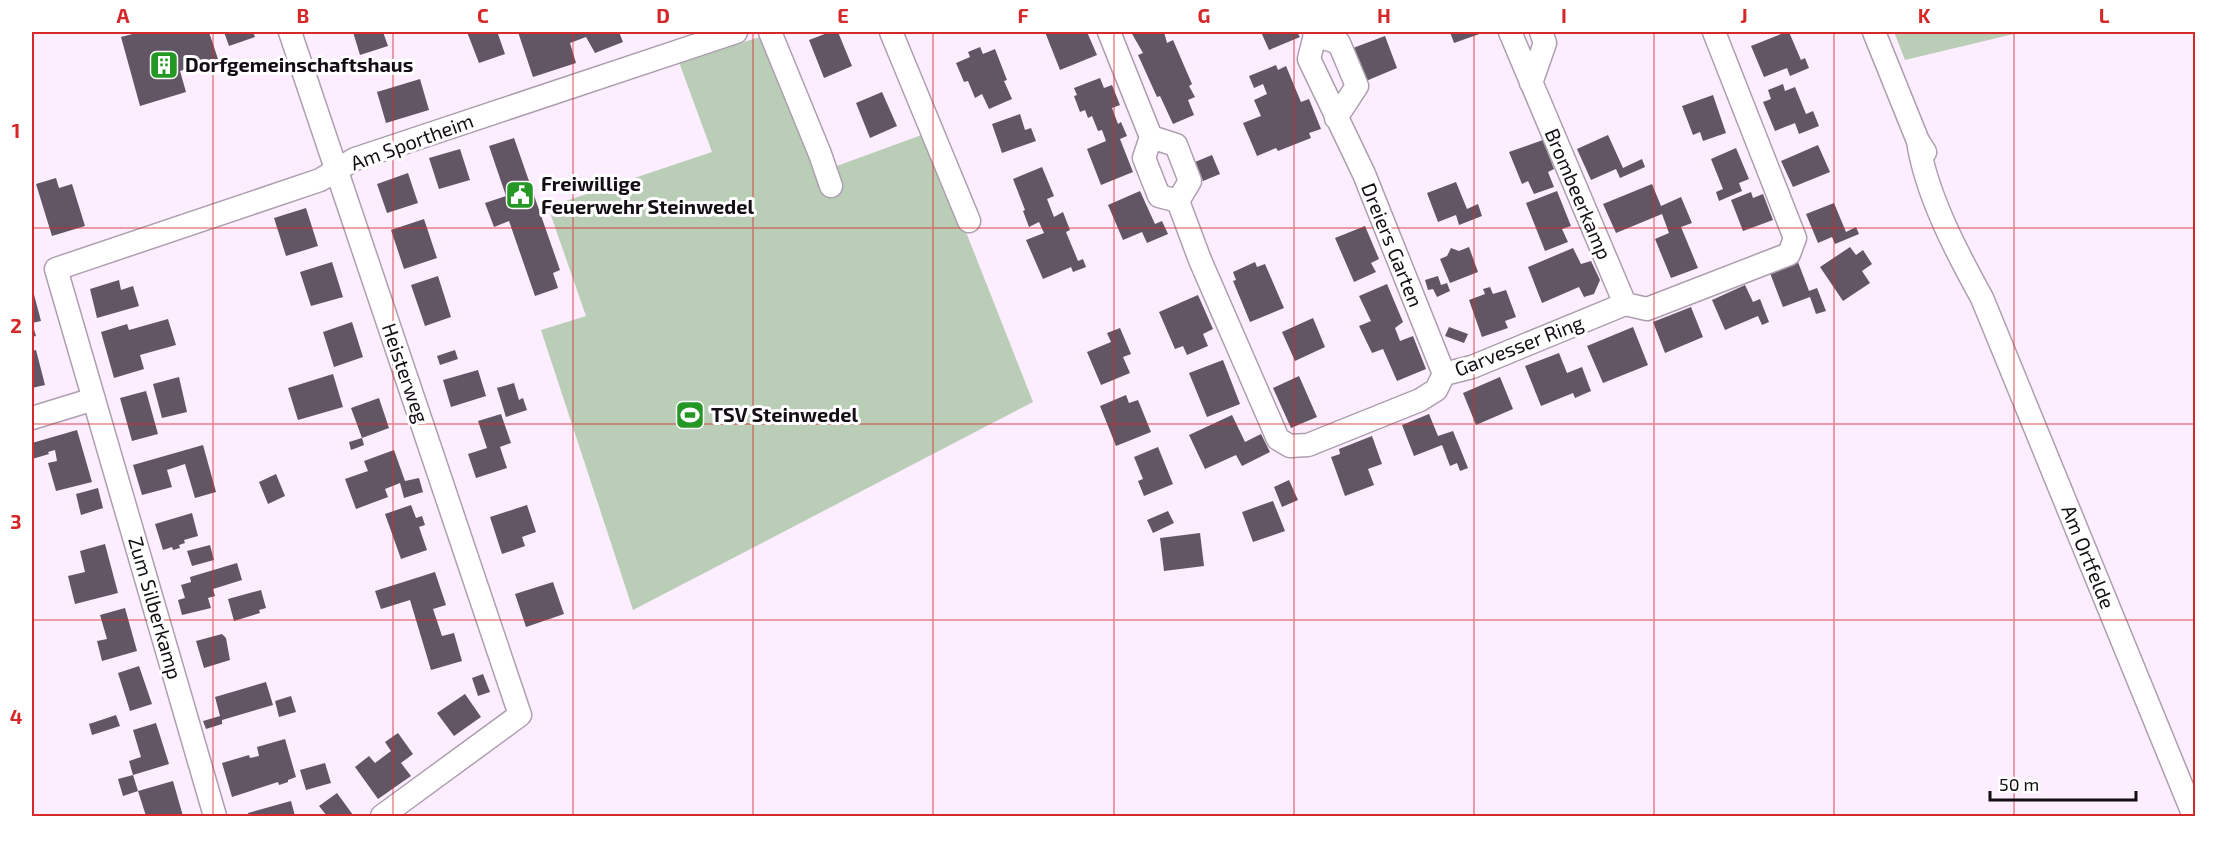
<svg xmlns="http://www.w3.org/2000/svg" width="2227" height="848" viewBox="0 0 2227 848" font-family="'Exo 2',sans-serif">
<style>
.green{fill:#b9cdb7}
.building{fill:#625664}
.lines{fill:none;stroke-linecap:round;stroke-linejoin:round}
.minor-casing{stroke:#ad9faf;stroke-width:25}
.minor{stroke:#fff;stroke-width:22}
.grid{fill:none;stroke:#d62828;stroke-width:1.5;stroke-opacity:0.55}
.labels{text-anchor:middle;stroke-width:6;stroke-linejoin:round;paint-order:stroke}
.poi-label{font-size:20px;font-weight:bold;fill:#130e14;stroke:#fff;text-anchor:start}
.street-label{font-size:20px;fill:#130e14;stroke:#fff}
.neatline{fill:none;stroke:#d62828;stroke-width:2}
.grid-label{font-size:20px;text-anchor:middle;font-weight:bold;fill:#d62828}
</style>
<rect width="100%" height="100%" fill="#fcedff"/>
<path class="green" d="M1894,32H2022L1905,60Z
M760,37L815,174L927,133L1033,402L633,610L541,330L586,316L548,207L712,152L679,62Z"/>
<path class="building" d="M140,32H209L218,59L180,71L186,92L140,106L121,37Z
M224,32H253L255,37L229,46Z
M353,32H383L388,46L360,55Z
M467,32H505L498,34L505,54L479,63Z
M518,32H619L623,42L595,53L586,37L570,43L576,63L533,77Z
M830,32H838L852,66L824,78L809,40Z
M1045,32H1087L1097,55L1060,70Z
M1131,32H1164L1167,43L1173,40L1192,84L1189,86L1195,97L1188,100L1194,115L1173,124L1160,96L1157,97L1138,55L1143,53Z
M1261,32H1297L1300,37L1269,50Z
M1450,32H1485L1454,43Z
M1786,32H1789L1801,60L1805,58L1809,68L1790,76L1787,68L1764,77L1751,46Z
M1385,36L1397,68L1366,81L1353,48Z
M980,47L983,54L995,49L1007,80L1004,81L1012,99L989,109L982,94L975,98L968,81L964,82L956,63L970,57L968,52Z
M1276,65L1278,70L1286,66L1301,102L1309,99L1321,129L1309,133L1311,138L1278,151L1276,148L1257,156L1243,123L1261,116L1254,100L1267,94L1263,84L1254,88L1249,76Z
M1100,78L1104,88L1112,85L1120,105L1112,108L1118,124L1121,122L1127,136L1120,139L1133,172L1101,185L1087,149L1106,141L1102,130L1098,131L1092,116L1088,118L1085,110L1080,112L1074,96L1077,95L1074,88Z
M420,79L429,110L386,123L377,92Z
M1783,84L1785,91L1795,87L1806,114L1813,111L1819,126L1799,134L1795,123L1775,131L1763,102L1771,99L1768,90Z
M882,92L897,126L870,138L856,103Z
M1713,95L1726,133L1703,141L1700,132L1693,135L1682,106Z
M1020,114L1025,130L1031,128L1036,141L1002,153L992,124Z
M1608,135L1623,168L1642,159L1645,167L1620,178L1616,169L1591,180L1577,149Z
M514,138L560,270L553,273L558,288L535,296L509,221L494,227L485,203L506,196L489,146Z
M1543,140L1554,169L1548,172L1554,187L1534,194L1528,181L1522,184L1509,152Z
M1818,145L1830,172L1793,187L1781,161Z
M1736,148L1749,179L1739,183L1742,191L1719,201L1716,192L1723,189L1711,159Z
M460,149L470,180L439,189L429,158Z
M1212,155L1220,174L1203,181L1195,162Z
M1042,167L1054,196L1047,199L1054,217L1063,212L1070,230L1066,232L1078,261L1083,259L1086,267L1073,272L1071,267L1043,279L1026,240L1044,233L1039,222L1029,227L1023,211L1025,210L1013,179Z
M408,173L418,203L387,213L377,184Z
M56,178L59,188L72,184L85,226L52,236L36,184Z
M1456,182L1467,209L1478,204L1482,216L1459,225L1456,215L1438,222L1427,193Z
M1652,184L1661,206L1681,197L1692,223L1681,227L1698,268L1671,278L1655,239L1669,233L1662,214L1616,233L1603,204Z
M1140,191L1155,224L1162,221L1168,234L1147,243L1142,232L1123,240L1108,205Z
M1557,191L1571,226L1562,229L1568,242L1545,251L1526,203Z
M1751,192L1753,198L1763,194L1773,220L1743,231L1731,200Z
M1834,203L1846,232L1856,227L1859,234L1835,244L1832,237L1818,243L1806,214Z
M306,208L318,246L286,256L274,218Z
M424,219L437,258L404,269L391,230Z
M1365,226L1379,259L1371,263L1376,272L1354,282L1335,238Z
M1469,247L1478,272L1450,283L1440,259L1447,256L1451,248L1459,251Z
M1850,247L1856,255L1863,250L1872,264L1862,271L1870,283L1843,301L1820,267Z
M1573,248L1581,264L1591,261L1600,280L1594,294L1584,297L1579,287L1542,303L1528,267Z
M332,262L343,297L311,306L300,272Z
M1255,262L1257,267L1265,264L1284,308L1250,322L1233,281L1236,280L1233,272Z
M1798,262L1809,291L1817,288L1826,311L1816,314L1810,297L1783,307L1770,273Z
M438,276L451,317L425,326L411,285Z
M1438,276L1441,285L1447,283L1450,291L1437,297L1433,289L1428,290L1425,280Z
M119,280L121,290L133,286L139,306L97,318L90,289Z
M1387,284L1403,322L1395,328L1400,341L1413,336L1426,369L1397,381L1383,349L1372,353L1359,326L1371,321L1359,296Z
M1745,285L1753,302L1760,299L1769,322L1762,325L1758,316L1725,330L1712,300Z
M32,287L41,321L32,323L36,336L32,337Z
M1490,287L1493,294L1506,290L1516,317L1505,321L1508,328L1482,337L1469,300L1485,294L1483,289Z
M1198,295L1213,329L1203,334L1208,346L1187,355L1183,346L1175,349L1159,312Z
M1691,307L1703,337L1665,353L1653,322Z
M1313,318L1325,347L1295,361L1282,332Z
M168,319L176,345L140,355L144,369L114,378L101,332L127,324L129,330Z
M352,322L363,357L334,367L323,332Z
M1449,327L1468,334L1464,343L1445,336Z
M1633,327L1648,365L1603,383L1587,346Z
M1120,328L1131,354L1123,357L1130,373L1101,385L1087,352L1111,342L1107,333Z
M36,350L45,385L32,388V351Z
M455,350L458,359L440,365L437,356Z
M1559,353L1567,373L1582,367L1591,391L1575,398L1573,393L1541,406L1525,366Z
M1223,360L1240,404L1207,417L1189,373Z
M478,370L486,396L451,407L443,380Z
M333,374L343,407L298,420L288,388Z
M1299,376L1317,417L1291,428L1273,388Z
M179,377L187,412L162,418L153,384Z
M1500,377L1513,409L1476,425L1463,393Z
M514,383L519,400L523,398L527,410L506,417L497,388Z
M146,391L158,434L132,441L120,398Z
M1126,395L1129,403L1138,400L1151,432L1116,446L1100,406Z
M379,398L389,428L362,438L351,408Z
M501,414L511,443L500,447L507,468L476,478L468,454L487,448L478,421Z
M1429,414L1438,436L1453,431L1468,468L1460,471L1457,463L1450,466L1442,445L1414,456L1402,425Z
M1232,415L1245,442L1261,434L1270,452L1242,466L1236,455L1205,469L1189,435Z
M77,430L92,482L56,491L48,463L57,461L55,450L48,452L49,454L32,459V443Z
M1372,436L1382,464L1368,469L1374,485L1345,496L1331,457L1340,454L1339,449Z
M362,438L364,445L351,450L349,442Z
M203,445L216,492L195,498L185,464L167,470L172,487L142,495L133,465Z
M1158,447L1173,484L1144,496L1138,481L1143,479L1134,457Z
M394,450L405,481L419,478L423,492L404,498L400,483L385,489L388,497L356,509L345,479L368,471L364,461Z
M276,474L285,496L268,504L259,482Z
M1289,480L1298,500L1282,507L1274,487Z
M98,488L103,508L81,515L76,494Z
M1273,501L1285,531L1253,542L1242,512Z
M411,505L416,518L422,516L425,525L419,527L427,550L401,559L385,514Z
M527,505L536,532L522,537L525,546L502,554L490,517Z
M1168,511L1174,523L1153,533L1147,520Z
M192,513L198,536L184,540L185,543L179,545L180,548L173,550L172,547L163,550L155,524Z
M1200,533L1204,566L1164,571L1160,538Z
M105,544L118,593L75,604L68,576L85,572L80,551Z
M210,545L214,560L192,566L187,551Z
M237,563L242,580L213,589L215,596L208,598L211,608L182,615L178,600L185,598L181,585L191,582L190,577Z
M435,572L446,605L433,609L442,636L454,633L462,661L431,670L410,600L381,609L375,591Z
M553,582L564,614L526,627L515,594Z
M261,590L266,608L259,610L260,613L234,621L228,599Z
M125,608L137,651L102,661L97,641L107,639L100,615Z
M222,634L226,638L230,660L204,668L196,641Z
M139,666L152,704L130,711L118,673Z
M483,674L490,692L478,696L472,678Z
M266,682L273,705L222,720V724L206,729L203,721L220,716L215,697Z
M465,694L481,717L454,736L437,713Z
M291,696L296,712L279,717L275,701Z
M116,715L120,726L92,735L89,724Z
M156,723L169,764L133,775L129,761L141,757L133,730Z
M398,733L413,754L401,763L411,776L378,799L355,767L369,756L375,763L391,751L385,742Z
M285,739L296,777L288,780V782L279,785L278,782L232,797L222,763L249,755L250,758L259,756L257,747Z
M325,763L331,783L306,790L300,770Z
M133,775L138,791L123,796L118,779Z
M173,781L183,816H146L138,791Z
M337,793L353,815L352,816H327L319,806Z
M291,801L295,816H249L248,813Z"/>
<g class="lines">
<g class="minor-casing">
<path id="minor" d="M290,32L520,715L382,816
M770,32L820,154L831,186
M891,32L969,221
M1109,32L1151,137L1144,158L1159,196L1178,201L1200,260L1278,439L1290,446L1308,445L1420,400L1436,390L1444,374L1472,367L1625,304L1647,309L1789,254L1795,238L1714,32
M1314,32L1315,35L1309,59L1364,174L1444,374
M1510,32L1625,304
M1874,32L1918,141L1925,152
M1315,35L1339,43L1357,86L1336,118
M1531,83L1545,43L1541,32
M1151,137L1176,145L1190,181L1178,201
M1918,141C1926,194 1956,251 1982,298L2194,816
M32,418L94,399
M215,816L56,269L320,180L355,159L736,32"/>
</g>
<use href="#minor" class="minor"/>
</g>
<path class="grid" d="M213,32V816M393,32V816M573,32V816M753,32V816M933,32V816M1114,32V816M1294,32V816M1474,32V816M1654,32V816M1834,32V816M2014,32V816M32,228H2196M32,424H2196M32,620H2196"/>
<defs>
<g id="building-square" transform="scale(1.5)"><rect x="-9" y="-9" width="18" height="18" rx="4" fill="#259725" stroke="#fff"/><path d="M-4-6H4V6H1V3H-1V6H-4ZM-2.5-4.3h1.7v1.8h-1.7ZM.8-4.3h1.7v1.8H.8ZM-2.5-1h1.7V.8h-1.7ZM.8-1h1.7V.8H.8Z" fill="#fff"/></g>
<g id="civic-square" transform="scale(1.5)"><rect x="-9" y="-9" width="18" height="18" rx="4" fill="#259725" stroke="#fff"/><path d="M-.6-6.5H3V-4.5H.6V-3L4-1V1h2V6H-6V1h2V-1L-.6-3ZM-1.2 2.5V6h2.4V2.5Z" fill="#fff"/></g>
<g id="stadium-square" transform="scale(1.5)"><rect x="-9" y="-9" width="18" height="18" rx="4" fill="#259725" stroke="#fff"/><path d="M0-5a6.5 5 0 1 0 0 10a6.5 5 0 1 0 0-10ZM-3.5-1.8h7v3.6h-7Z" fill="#fff"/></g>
</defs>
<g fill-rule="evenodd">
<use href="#building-square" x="164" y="65"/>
<use href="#civic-square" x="520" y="195"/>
<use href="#stadium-square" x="690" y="415"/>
</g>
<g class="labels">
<g class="poi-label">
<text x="185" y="72">Dorfgemeinschaftshaus</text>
<text x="541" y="191">Freiwillige<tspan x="541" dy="23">Feuerwehr Steinwedel</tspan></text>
<text x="711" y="422">TSV Steinwedel</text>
</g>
<g class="street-label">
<text transform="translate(412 142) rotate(-20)" y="7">Am Sportheim</text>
<text transform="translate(1578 194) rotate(67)" y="7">Brombeerkamp</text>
<text transform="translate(1392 245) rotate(68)" y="7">Dreiers Garten</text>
<text transform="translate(1519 346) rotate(-21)" y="7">Garvesser Ring</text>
<text transform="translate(405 373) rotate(71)" y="7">Heisterweg</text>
<text transform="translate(2088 557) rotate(68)" y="7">Am Ortfelde</text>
<text transform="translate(155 608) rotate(74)" y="7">Zum Silberkamp</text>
</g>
</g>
<rect width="2227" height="848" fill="none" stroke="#ffffff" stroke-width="66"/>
<path d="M1990 791v9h146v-9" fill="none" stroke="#130e14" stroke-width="3"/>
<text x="1999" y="791" font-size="18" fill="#130e14" stroke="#ffffff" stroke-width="4.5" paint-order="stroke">50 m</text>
<rect x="33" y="33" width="2161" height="782" class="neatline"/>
<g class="grid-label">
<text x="123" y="23">A</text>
<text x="303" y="23">B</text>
<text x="483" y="23">C</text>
<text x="663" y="23">D</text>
<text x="843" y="23">E</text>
<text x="1023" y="23">F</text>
<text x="1204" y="23">G</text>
<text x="1384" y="23">H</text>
<text x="1564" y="23">I</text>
<text x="1744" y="23">J</text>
<text x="1924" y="23">K</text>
<text x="2104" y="23">L</text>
<text x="16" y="138">1</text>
<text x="16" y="333">2</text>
<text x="16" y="529">3</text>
<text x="16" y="724">4</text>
</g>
</svg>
